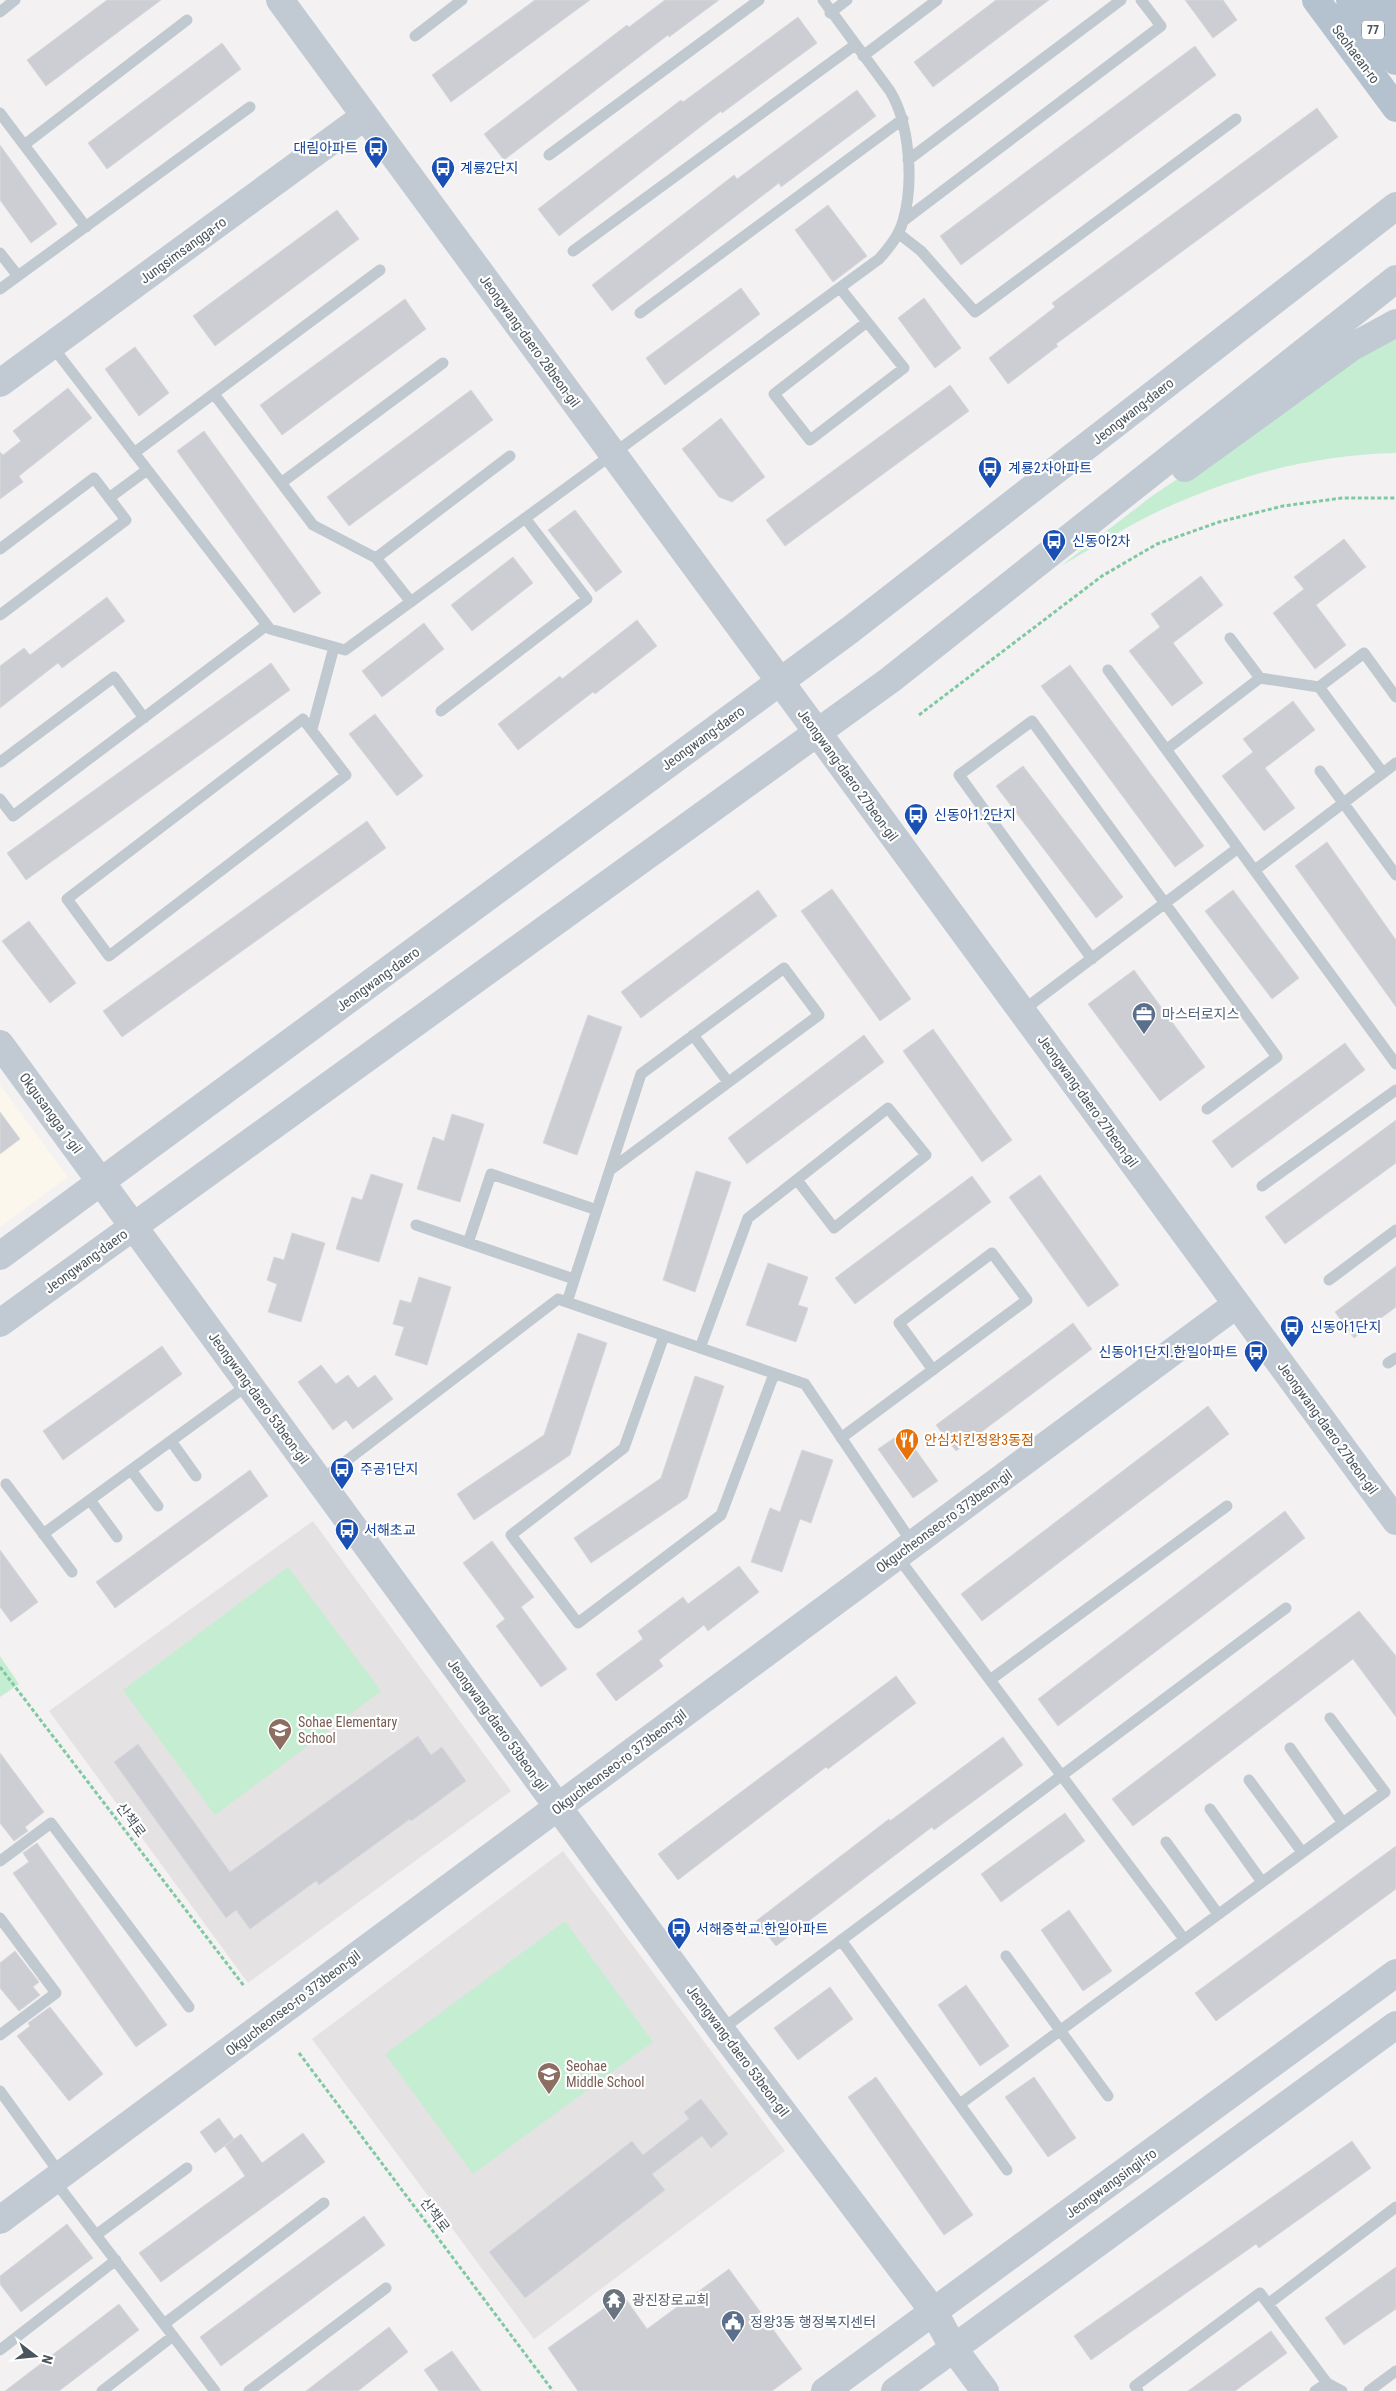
<svg xmlns="http://www.w3.org/2000/svg" width="1396" height="2391" viewBox="0 0 1396 2391" font-family="'Roboto Condensed','Noto Sans KR',sans-serif">
<style>
.commercial{fill:#fbf7ed}
.education{fill:#e4e2e3}
.green{fill:#c4edd2}
.building{fill:#ccced3;stroke:#d6d8dc}
.lines{fill:none;stroke-linecap:round;stroke-linejoin:round}
.path{stroke:#7ec9a1;stroke-width:3;stroke-dasharray:4 2.5;stroke-linecap:butt}
.lane{stroke:#c0c9cf;stroke-width:11}
.secondary{stroke:#c1cad3;stroke-width:28}
.primary{stroke:#b3c2ce;stroke-width:28}
.labels{text-anchor:middle;stroke-width:4.5;stroke-linejoin:round;paint-order:stroke}
.shield{fill:#fff;stroke:#80888e;stroke-width:1}
.shield-label{font-size:12px;font-weight:bold;fill:#4a555e}
.street-label{font-size:14px;fill:#4a555e;stroke:#fff}
.transit-label{font-size:14px;fill:#164399;stroke:#fff;text-anchor:start}
.service-label{font-size:14px;fill:#4e5e75;stroke:#fff;text-anchor:start}
.food-label{font-size:14px;fill:#c56008;stroke:#fff;text-anchor:start}
.education-label{font-size:14px;fill:#785e54;stroke:#fff;text-anchor:start}
.worship-label{font-size:14px;fill:#5b616d;stroke:#fff;text-anchor:start}
</style>
<rect width="100%" height="100%" fill="#f3f1f2"/>
<path class="commercial" d="M0,1085L68,1177L0,1227Z"/>
<path class="education" d="M313,1521L511,1791L248,1983L49,1711Z
M563,1851L785,2151L534,2339L312,2039Z"/>
<path class="green" d="M1396,338V453C1312,455 1237,475 1161,510C1127,526 1094,547 1061,566L1152,496L1372,349Z
M288,1567L381,1691L215,1815L123,1690Z
M0,1656L19,1684L0,1697Z
M565,1921L653,2042L473,2174L385,2054Z"/>
<path class="building" d="M107,0H161L46,86L27,60Z
M535,0H590L451,102L432,75Z
M665,0H719L669,37L668,35L504,160L484,134L627,25L629,27Z
M996,0H1049L933,87L914,62Z
M1185,0H1223L1237,20L1213,38Z
M798,17L817,43L722,113L721,111L559,236L538,209L681,100L683,102Z
M222,43L241,69L107,169L88,143Z
M1195,46L1216,75L961,265L940,236Z
M857,90L876,116L781,187L779,183L612,311L592,285L734,175L737,179Z
M1317,108L1338,137L1056,344L1058,346L1008,384L989,358L1055,307L1052,303Z
M0,145L57,224L31,243L0,200Z
M828,205L867,256L833,282L795,230Z
M337,210L359,239L215,346L193,316Z
M741,288L760,314L665,385L646,358Z
M924,298L961,348L935,368L898,318Z
M405,299L426,329L282,435L260,405Z
M135,347L169,393L139,416L105,369Z
M950,385L969,411L785,546L766,520Z
M68,388L92,418L19,476L23,482L0,499V452L3,455L21,441L13,431Z
M471,390L493,420L349,526L327,497Z
M721,418L765,477L732,502L719,497L682,449Z
M204,431L321,593L294,613L177,451Z
M575,510L622,572L596,592L548,530Z
M1344,539L1366,567L1316,605L1346,645L1315,669L1273,613L1304,589L1294,577Z
M513,557L533,583L472,631L451,605Z
M1201,576L1223,605L1173,643L1203,683L1172,706L1129,651L1160,627L1151,614Z
M107,597L125,621L62,668L58,663L0,708V666L24,648L30,655Z
M637,620L657,646L595,694L593,692L518,750L498,724L560,676L562,679Z
M424,623L444,649L382,697L362,671Z
M271,663L290,690L26,880L7,853Z
M1070,665L1204,846L1175,867L1041,686Z
M1293,701L1315,730L1265,768L1295,808L1264,831L1222,776L1253,752L1243,739Z
M375,714L423,776L397,796L349,734Z
M1023,766L1123,897L1096,918L996,786Z
M367,821L386,848L122,1037L103,1011Z
M1327,842L1396,940V1007L1295,866Z
M832,889L911,999L880,1021L801,911Z
M758,890L777,916L641,1018L621,992Z
M1233,890L1299,978L1272,999L1205,911Z
M29,921L76,983L50,1003L2,941Z
M1134,970L1205,1067L1160,1101L1088,1004Z
M588,1015L622,1027L577,1155L543,1143Z
M933,1029L1012,1140L982,1162L903,1051Z
M864,1035L884,1062L747,1164L728,1138Z
M1345,1043L1365,1070L1232,1168L1212,1141Z
M0,1112L20,1139L0,1154Z
M452,1114L484,1124L460,1202L417,1189L433,1137L444,1141Z
M1396,1120V1163L1285,1244L1265,1217Z
M696,1171L731,1182L695,1292L663,1280Z
M371,1174L403,1184L379,1262L336,1249L352,1197L362,1200Z
M1040,1175L1119,1285L1088,1307L1009,1197Z
M972,1176L991,1202L855,1304L835,1278Z
M292,1233L325,1243L301,1322L268,1312L277,1284L267,1280L274,1257L284,1260Z
M768,1263L808,1277L798,1305L808,1308L796,1342L746,1325Z
M1396,1266V1307L1354,1338L1335,1312Z
M419,1277L451,1287L427,1365L395,1355L404,1327L393,1324L400,1300L411,1303Z
M1073,1323L1092,1349L956,1451L936,1425Z
M578,1333L607,1343L570,1455L474,1520L457,1494L544,1435Z
M162,1346L182,1374L63,1460L43,1431Z
M321,1365L336,1384L348,1375L358,1388L375,1375L393,1399L353,1429L346,1420L333,1430L298,1382Z
M695,1376L724,1386L687,1498L591,1563L574,1538L661,1478Z
M1208,1406L1229,1434L982,1621L961,1594Z
M903,1432L938,1481L913,1498L878,1449Z
M802,1450L833,1460L811,1523L800,1519L782,1572L751,1562L770,1508L780,1512Z
M250,1470L268,1496L115,1608L96,1582Z
M1285,1511L1305,1538L1058,1726L1038,1699Z
M492,1541L534,1597L521,1607L567,1669L541,1687L496,1626L505,1619L463,1563Z
M0,1550L38,1602L11,1622L0,1607Z
M739,1566L759,1592L708,1631L704,1625L659,1660L663,1666L616,1701L596,1674L643,1639L638,1631L683,1597L688,1604Z
M1359,1611L1396,1656V1717L1353,1659L1133,1826L1112,1799Z
M896,1676L916,1703L828,1769L826,1767L678,1880L658,1854Z
M418,1736L431,1755L442,1747L466,1781L411,1821L410,1819L319,1885L316,1881L250,1929L236,1910L226,1918L114,1762L138,1744L230,1872Z
M1003,1737L1023,1765L934,1830L932,1827L776,1946L756,1921L889,1819L890,1821Z
M0,1753L44,1812L25,1827L28,1831L14,1841L0,1823Z
M1065,1813L1085,1841L1001,1902L981,1874Z
M37,1843L167,2025L136,2047L13,1873L29,1862L23,1853Z
M1396,1846V1889L1216,2021L1195,1993Z
M1069,1910L1112,1971L1083,1991L1041,1930Z
M15,1951L39,1982L33,1987L40,1995L19,2011L0,1988V1963Z
M966,1985L1009,2046L980,2066L938,2005Z
M830,1987L853,2019L798,2060L774,2028Z
M50,2007L103,2074L69,2101L17,2036L30,2026L28,2023Z
M876,2077L973,2215L944,2235L848,2097Z
M1034,2077L1076,2138L1048,2157L1005,2097Z
M701,2099L728,2134L711,2148L702,2136L652,2174L665,2190L525,2298L489,2252L632,2141L643,2155L689,2119L684,2112Z
M219,2118L234,2139L215,2153L200,2132Z
M303,2133L325,2162L161,2282L139,2253L245,2176L225,2146L241,2134L262,2163Z
M1352,2141L1371,2168L1259,2248L1256,2244L1091,2360L1074,2336Z
M364,2216L385,2245L221,2366L200,2337Z
M67,2224L93,2258L21,2312L0,2284V2276Z
M1396,2267V2309L1344,2345L1325,2318Z
M729,2269L802,2369L772,2391H578L548,2348L623,2295L647,2329Z
M119,2304L139,2330L59,2391H5Z
M389,2327L408,2352L358,2391H306Z
M1271,2331L1287,2353L1235,2391H1188Z
M452,2351L481,2391H439L424,2370Z"/>
<g class="lines">
<path class="path" d="M919,715L1102,576L1157,544L1219,522L1283,506L1342,498H1396
M0,1667L244,1986
M299,2053L553,2391"/>
<path class="lane" d="M0,12L15,0
M830,13L847,0
M415,36L462,0
M863,56L937,0
M0,113L86,227
M24,145L187,20
M549,155L759,0
M908,160L1121,0
M903,221L1161,26L1141,0
M898,233L921,251L975,312L1236,119
M573,251L855,45
M0,253L18,276
M840,288L904,368L810,440L774,394L867,322
M0,289L250,107
M640,313L903,119
M52,346L270,629L345,650L879,259C889,248 899,236 903,221C914,184 910,124 890,91L823,0
M214,394L313,525L376,558L411,602
M134,453L380,270
M281,483L443,363
M109,498L147,470
M0,549L94,478L126,520L0,615
M376,558L510,456
M1230,638L1260,678
M1108,670L1396,1064
M1319,687L1364,653L1396,697
M441,711L587,599L525,518
M303,719L346,775L109,956L67,899Z
M312,729L334,647
M1167,749L1260,678L1319,687L1383,773
M0,762L114,677L144,718
M1320,771L1396,875
M0,799L13,816L267,625
M1255,870L1396,763
M1092,959L959,775L1032,721L1277,1057L1207,1109
M1022,1011L1238,848
M693,1035L728,1082
M1262,1186L1396,1090
M416,1225L574,1279
M468,1243L491,1174L597,1210
M1329,1280L1396,1230
M567,1302L641,1074L784,968L819,1015L610,1170
M664,1336L624,1448L511,1535L578,1623L721,1515L774,1374
M700,1348L748,1218L888,1108L926,1155L834,1228L797,1180
M1388,1363L1396,1358
M841,1438L1027,1300L992,1253L899,1323L933,1370
M171,1441L196,1476
M131,1470L158,1506
M320,1481L558,1299L805,1384L913,1544
M6,1484L72,1572
M90,1500L117,1537
M43,1534L249,1384
M897,1556L1184,1939
M990,1680L1227,1506
M1290,1748L1343,1823
M1249,1780L1302,1852
M1210,1809L1262,1882
M1166,1842L1218,1914
M0,1861L51,1823L189,2007
M0,1918L56,1993L0,2035
M841,1940L1007,2170
M1006,1956L1108,2096
M721,2030L1286,1608
M0,2091L61,2175
M960,2104L1385,1792L1330,1718
M54,2180L215,2391
M96,2235L187,2168
M1268,2304L1396,2207
M164,2324L324,2203
M0,2350L116,2260
M102,2391L173,2336
M249,2391L386,2288
M1138,2391L1135,2386L1260,2293L1333,2391
M1315,2391L1327,2383L1342,2391
M1369,2391L1396,2371"/>
<path class="secondary" d="M280,0L1396,1521
M0,383L365,116
M1185,468L1352,347L1396,323
M0,1044L721,2030L934,2312L954,2349L985,2391
M0,1256L850,630L1396,206
M0,1323L890,680L1396,279
M0,2220L1237,1304
M825,2391L1396,1973
M895,2391L1396,2025"/>
<path class="primary" d="M1316,0L1396,108
M1350,0L1396,61
M1378,0L1396,23"/>
</g>
<defs>
<g id="bus-pin" transform="scale(1.25)"><path d="M0 17L-7.5 6A9.5 9.5 0 1 1 7.5 6Z" fill="#1a4fb4" stroke="#fff"/><path d="M-5-6H5V4H4V6H2V4H-2V6H-4V4H-5ZM-3.5-4V0h7V-4ZM-3.5 1.2v1.5H-2V1.2ZM2 1.2v1.5H3.5V1.2Z" fill="#fff"/></g>
<g id="office-pin" transform="scale(1.25)"><path d="M0 17L-7.5 6A9.5 9.5 0 1 1 7.5 6Z" fill="#5c6f8a" stroke="#fff"/><path d="M-6-3h4V-5.5h4V-3h4V5H-6ZM-1-4.5V-3h2v-1.5ZM-6 0V1H6V0Z" fill="#fff"/></g>
<g id="restaurant-pin" transform="scale(1.25)"><path d="M0 17L-7.5 6A9.5 9.5 0 1 1 7.5 6Z" fill="#e8710a" stroke="#fff"/><path d="M-5-6h1v4h1v-4h1v4h1v-4h1v5L-1.5 .5V6h-2V.5L-5-1ZM5-6V6H3V1.5H1.5Q1.5-4 5-6Z" fill="#fff"/></g>
<g id="school-pin" transform="scale(1.25)"><path d="M0 17L-7.5 6A9.5 9.5 0 1 1 7.5 6Z" fill="#8d6e63" stroke="#fff"/><path d="M0-5L7-2L0 1L-7-2ZM-4 1L0 2.5L4 1V4Q0 6-4 4Z" fill="#fff"/></g>
<g id="temple-pin" transform="scale(1.25)"><path d="M0 17L-7.5 6A9.5 9.5 0 1 1 7.5 6Z" fill="#6b7280" stroke="#fff"/><path d="M0-6L5-2H3V0L6.5 2.5H4V6H1.5V3h-3V6H-4V2.5H-6.5L-3 0V-2H-5Z" fill="#fff"/></g>
<g id="civic-pin" transform="scale(1.25)"><path d="M0 17L-7.5 6A9.5 9.5 0 1 1 7.5 6Z" fill="#5c6f8a" stroke="#fff"/><path d="M-.6-6.5H3V-4.5H.6V-3L4-1V1h2V6H-6V1h2V-1L-.6-3ZM-1.2 2.5V6h2.4V2.5Z" fill="#fff"/></g>
</defs>
<g fill-rule="evenodd">
<use href="#bus-pin" x="376" y="148"/>
<use href="#bus-pin" x="443" y="168"/>
<use href="#bus-pin" x="990" y="468"/>
<use href="#bus-pin" x="1054" y="541"/>
<use href="#bus-pin" x="916" y="815"/>
<use href="#office-pin" x="1144" y="1014"/>
<use href="#bus-pin" x="1292" y="1327"/>
<use href="#bus-pin" x="1256" y="1352"/>
<use href="#restaurant-pin" x="907" y="1440"/>
<use href="#bus-pin" x="342" y="1469"/>
<use href="#bus-pin" x="347" y="1530"/>
<use href="#school-pin" x="280" y="1730"/>
<use href="#bus-pin" x="679" y="1929"/>
<use href="#school-pin" x="549" y="2074"/>
<use href="#temple-pin" x="614" y="2300"/>
<use href="#civic-pin" x="733" y="2322"/>
</g>
<g class="labels">
<rect class="shield" x="1362" y="20.5" width="22" height="19" rx="4"/>
<g class="shield-label">
<text x="1373" y="34">77</text>
</g>
<g class="street-label">
<text transform="translate(1356 54) rotate(53)" y="5">Seohaean-ro</text>
<text transform="translate(183 250) rotate(-36)" y="5">Jungsimsangga-ro</text>
<text transform="translate(530 341) rotate(54)" y="5">Jeongwang-daero 28beon-gil</text>
<text transform="translate(1133 411) rotate(-38)" y="5">Jeongwang-daero</text>
<text transform="translate(703 738) rotate(-36)" y="5">Jeongwang-daero</text>
<text transform="translate(848 775) rotate(54)" y="5">Jeongwang-daero 27beon-gil</text>
<text transform="translate(378 979) rotate(-36)" y="5">Jeongwang-daero</text>
<text transform="translate(1088 1101) rotate(54)" y="5">Jeongwang-daero 27beon-gil</text>
<text transform="translate(51 1113) rotate(54)" y="5">Okgusangga 1-gil</text>
<text transform="translate(86 1261) rotate(-36)" y="5">Jeongwang-daero</text>
<text transform="translate(259 1398) rotate(54)" y="5">Jeongwang-daero 53beon-gil</text>
<text transform="translate(1328 1428) rotate(54)" y="5">Jeongwang-daero 27beon-gil</text>
<text transform="translate(944 1521) rotate(-36)" y="5">Okgucheonseo-ro 373beon-gil</text>
<text transform="translate(498 1725) rotate(54)" y="5">Jeongwang-daero 53beon-gil</text>
<text transform="translate(619 1762) rotate(-37)" y="5">Okgucheonseo-ro 373beon-gil</text>
<text transform="translate(131 1820) rotate(53)" y="5">산책로</text>
<text transform="translate(293 2003) rotate(-37)" y="5">Okgucheonseo-ro 373beon-gil</text>
<text transform="translate(738 2051) rotate(53)" y="5">Jeongwang-daero 53beon-gil</text>
<text transform="translate(1111 2183) rotate(-36)" y="5">Jeongwangsingil-ro</text>
<text transform="translate(435 2215) rotate(53)" y="5">산책로</text>
</g>
<g class="transit-label">
<text x="358" y="153" text-anchor="end">대림아파트</text>
<text x="460" y="173">계룡2단지</text>
<text x="1008" y="473">계룡2차아파트</text>
<text x="1072" y="546">신동아2차</text>
<text x="934" y="820">신동아1.2단지</text>
<text x="1310" y="1332">신동아1단지</text>
<text x="1238" y="1357" text-anchor="end">신동아1단지.한일아파트</text>
<text x="360" y="1474">주공1단지</text>
<text x="364" y="1535">서해초교</text>
<text x="696" y="1934">서해중학교.한일아파트</text>
</g>
<g class="service-label">
<text x="1162" y="1019">마스터로지스</text>
<text x="750" y="2327">정왕3동 행정복지센터</text>
</g>
<g class="food-label">
<text x="924" y="1445">안심치킨정왕3동점</text>
</g>
<g class="education-label">
<text x="298" y="1727">Sohae Elementary<tspan x="298" dy="16">School</tspan></text>
<text x="566" y="2071">Seohae<tspan x="566" dy="16">Middle School</tspan></text>
</g>
<g class="worship-label">
<text x="632" y="2305">광진장로교회</text>
</g>
</g>
<g transform="translate(35 2356) rotate(106)" stroke="#ffffff" stroke-width="4" paint-order="stroke">
<path d="M0-4L9 19L0 12L-9 19Z" fill="#4a555e"/>
<text y="-8" font-size="14" font-weight="bold" text-anchor="middle" fill="#4a555e">N</text>
</g>
</svg>
